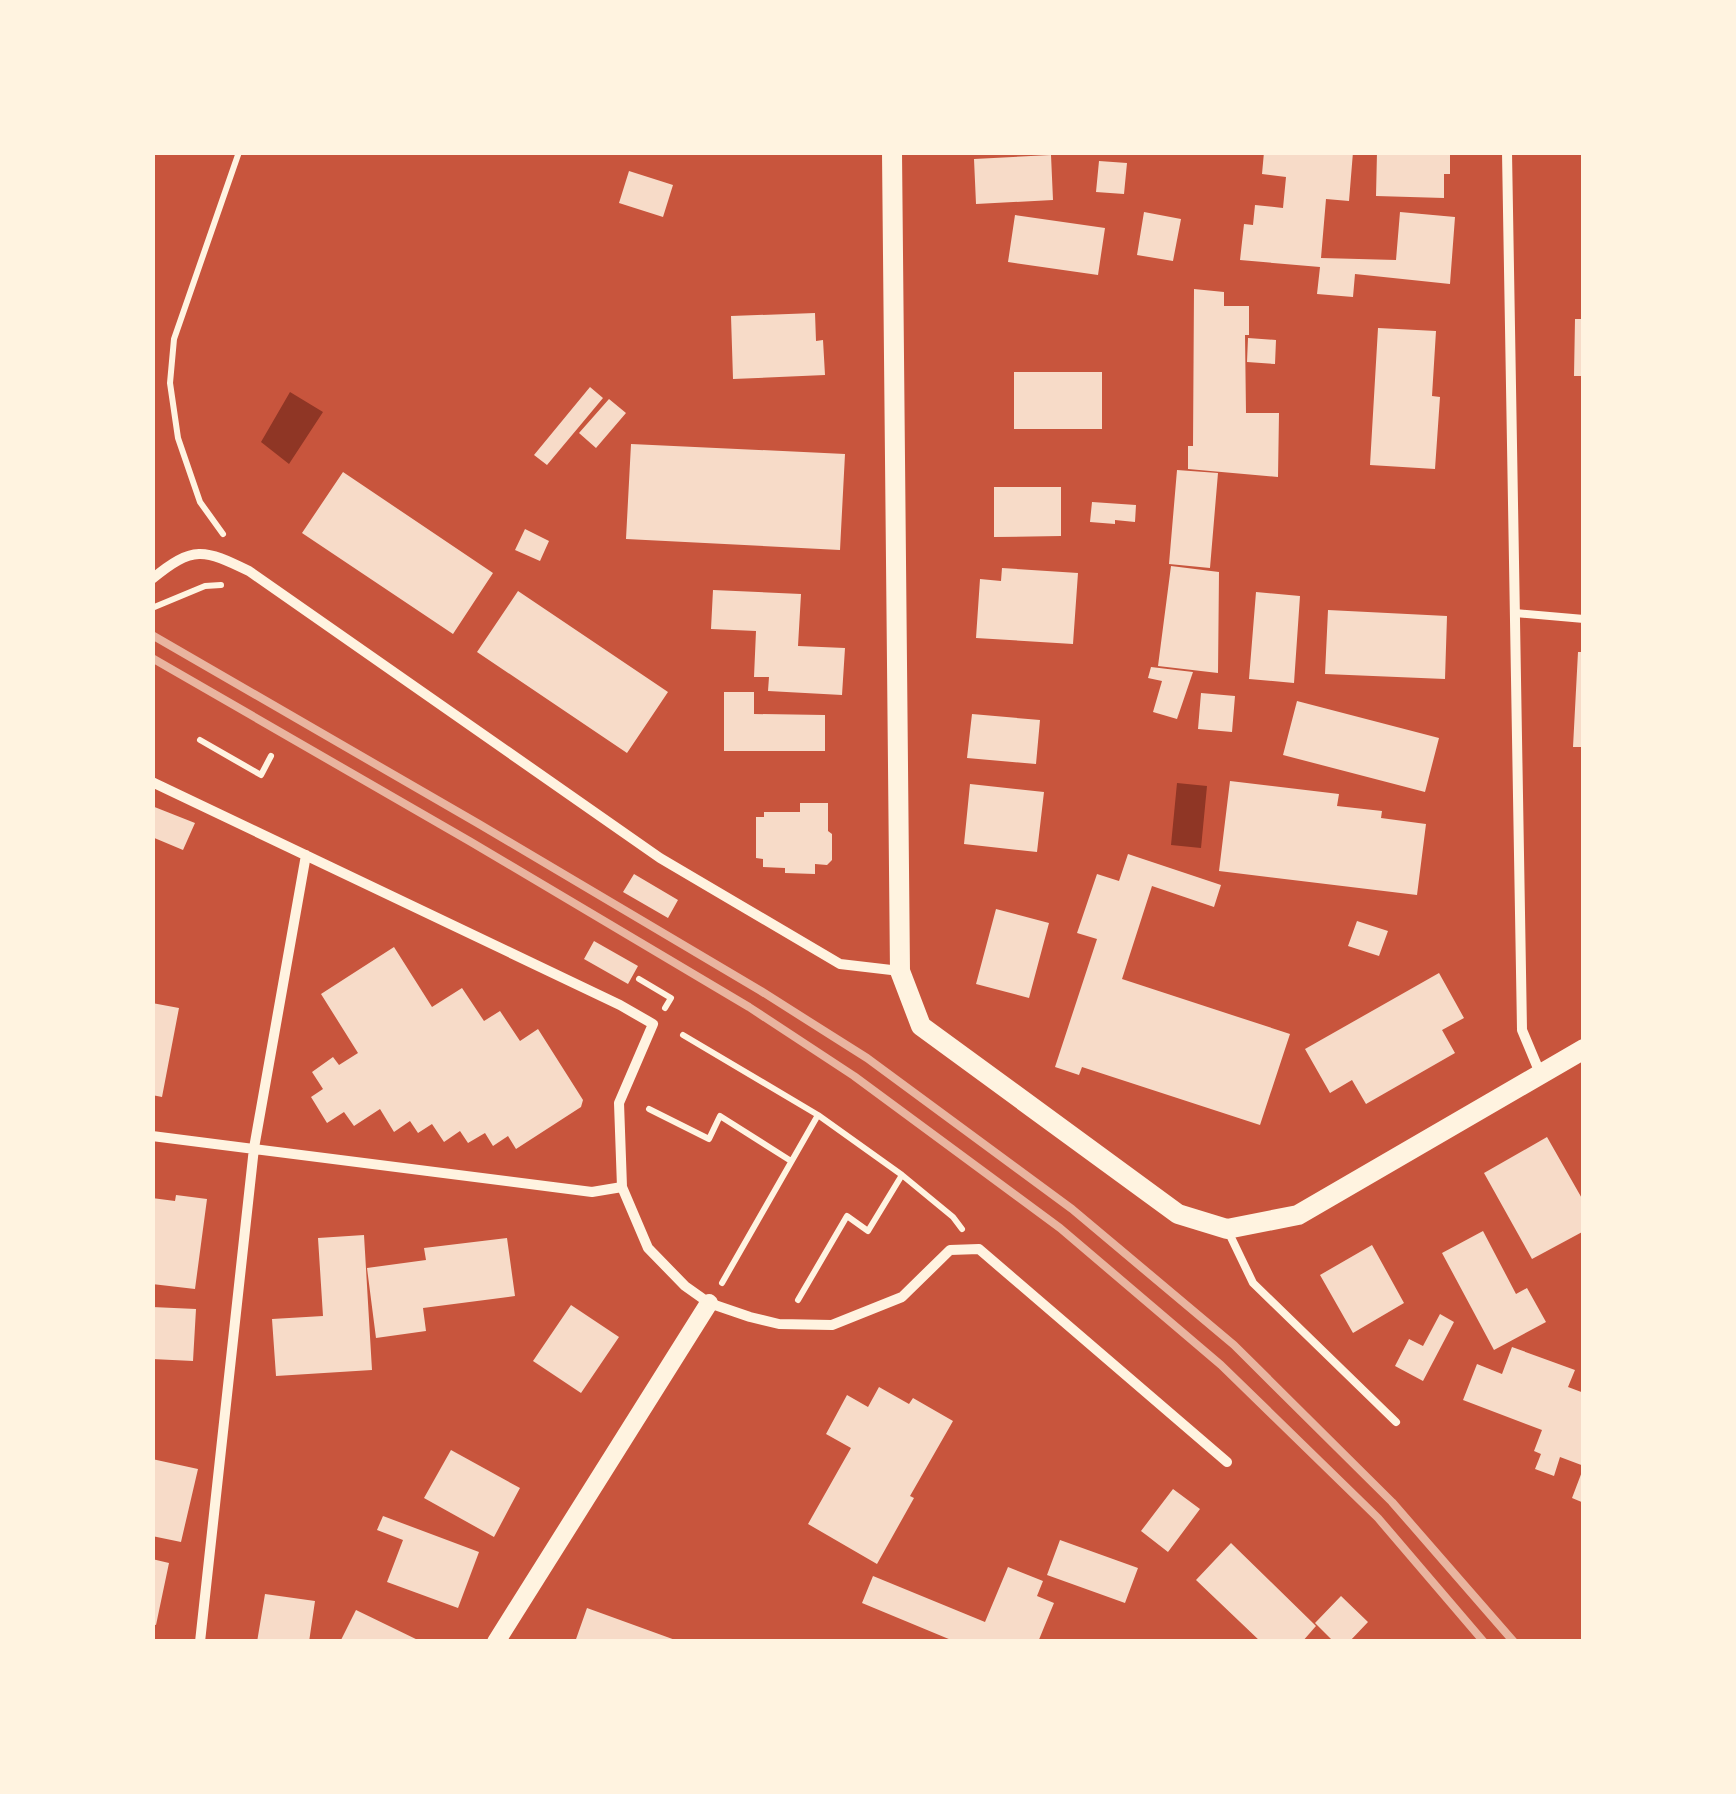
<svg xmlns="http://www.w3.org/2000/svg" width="1736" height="1794" viewBox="0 0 1736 1794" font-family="Mulish,sans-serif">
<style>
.water{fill:#8f3625}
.building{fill:#f7dbc8}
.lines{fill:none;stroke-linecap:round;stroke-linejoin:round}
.path{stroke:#fff3e0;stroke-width:6}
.service{stroke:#fff3e0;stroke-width:8}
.minor{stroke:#fff3e0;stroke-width:10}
.tertiary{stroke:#fff3e0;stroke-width:18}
.secondary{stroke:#fff3e0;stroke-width:20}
.rail{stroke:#e9b49f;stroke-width:8}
</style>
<rect width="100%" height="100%" fill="#c8553d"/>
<path class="water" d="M290,392L323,412L289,464L261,442Z
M1177,783L1207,786L1201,848L1171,845Z"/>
<path class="building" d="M1264,152H1353L1349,201L1326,199L1321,258L1396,260L1400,212L1455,217L1450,284L1355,274L1353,297L1317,294L1320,267L1240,260L1244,224L1253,225L1255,205L1283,208L1286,177L1262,174Z
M1377,152H1450V174H1444V198L1376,196Z
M1051,155L1053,200L976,204L974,159Z
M1099,161L1127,163L1124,194L1096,192Z
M629,171L673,185L663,217L619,203Z
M1144,212L1181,219L1173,261L1137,255Z
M1015,215L1105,228L1098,275L1008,262Z
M1194,289L1224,292V306H1249V335H1245L1246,413H1279L1278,477L1188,469V446H1193Z
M815,313L816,341L823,340L825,375L733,379L731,316Z
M1575,319H1584V376H1574Z
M1378,328L1436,331L1432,396L1440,397L1435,469L1370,465Z
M1248,338L1276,340L1275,364L1247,362Z
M1014,372H1102V429H1014Z
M590,387L603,398L547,465L534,455Z
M609,399L626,413L596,448L579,433Z
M631,444L845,454L840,550L626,539Z
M1177,470L1218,473L1210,568L1169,564Z
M343,472L493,573L453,634L302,533Z
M994,487H1061V536L994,537Z
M1092,502L1136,505L1135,522L1115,520V524L1090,522Z
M525,529L549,541L540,561L515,550Z
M1171,566L1219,572L1218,673L1158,666Z
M1002,568L1078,573L1073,644L976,638L980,579L1001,581Z
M713,590L801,594L798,646L845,648L842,695L768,691L769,677H754L756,631L711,629Z
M518,591L668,692L627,753L477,652Z
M1256,592L1300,596L1294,683L1249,679Z
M1328,610L1447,616L1445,679L1325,674Z
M1578,652H1584V747H1573Z
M1151,667L1193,672L1177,719L1153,712L1162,681L1148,678Z
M724,692H754V714L825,715V751H724Z
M1201,693L1235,696L1232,732L1198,729Z
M1297,701L1439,738L1425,792L1283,755Z
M972,714L1040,720L1036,764L967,758Z
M1230,781L1339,794L1337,806L1382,811L1381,818L1426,824L1417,895L1219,871Z
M970,784L1044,792L1037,852L964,844Z
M800,803H828V831L832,834V860L827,865L815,864V874L785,873V868L763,867V859L756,858V817H764V812H800Z
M152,806L195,823L183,850L152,837Z
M1128,854L1221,885L1214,907L1152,886L1122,979L1290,1034L1260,1125L1082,1067L1079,1075L1055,1067L1097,939L1077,933L1097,874L1119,881Z
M634,874L678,900L668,918L623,892Z
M996,909L1049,923L1029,998L976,984Z
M1357,921L1388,931L1379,956L1348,946Z
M594,941L638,966L628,984L584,959Z
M394,947L432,1007L462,988L484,1021L500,1011L520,1041L538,1029L583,1100L581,1107L516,1149L508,1136L493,1146L485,1133L468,1143L460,1131L444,1142L432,1124L418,1133L410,1121L394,1132L380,1109L354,1126L344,1112L327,1123L311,1097L323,1089L312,1072L333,1057L339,1065L358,1053L321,994Z
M1439,973L1464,1018L1442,1030L1455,1053L1366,1104L1352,1080L1330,1093L1305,1049Z
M152,1003L179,1008L162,1097L152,1095Z
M1547,1137L1584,1202V1231L1532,1259L1484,1173Z
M176,1195L207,1199L195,1289L152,1284V1198L175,1201Z
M1483,1231L1516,1294L1527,1288L1546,1322L1494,1350L1442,1253Z
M364,1235L372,1370L276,1376L272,1319L323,1316L318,1238Z
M507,1238L515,1296L423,1308L426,1331L376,1338L367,1268L426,1260L424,1248Z
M1372,1245L1404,1303L1353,1333L1320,1275Z
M571,1305L619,1337L581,1393L533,1361Z
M152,1307L196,1309L193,1361L152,1359Z
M1440,1314L1454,1322L1423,1381L1395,1366L1409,1339L1423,1346Z
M1512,1347L1575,1370L1568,1387L1584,1393V1466L1560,1457L1554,1476L1535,1469L1541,1454L1534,1451L1542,1430L1463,1400L1477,1364L1502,1374Z
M879,1387L909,1404L913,1398L953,1421L910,1496L914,1498L877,1564L808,1524L851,1448L826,1434L847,1395L868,1407Z
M451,1450L520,1488L494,1537L424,1498Z
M152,1459L198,1469L181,1542L152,1536Z
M1583,1469H1584V1503L1572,1498Z
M1173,1489L1200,1509L1168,1552L1141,1531Z
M383,1516L479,1552L458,1608L387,1582L403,1540L377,1530Z
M1060,1540L1138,1568L1125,1603L1047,1575Z
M1231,1543L1316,1626L1302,1642H1261L1196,1580Z
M152,1559L169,1563L156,1625L152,1624Z
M1008,1567L1043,1581L1037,1596L1054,1603L1038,1642H956L862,1603L873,1576L985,1622Z
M265,1594L315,1601L309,1642H257Z
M1341,1596L1368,1622L1349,1642H1334L1315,1623Z
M587,1608L678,1641V1642H575Z
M356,1610L422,1642H340Z"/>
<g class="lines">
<path class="path" d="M223,534L200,502L178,438L170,383L174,339L239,152
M152,608L205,586L221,585
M200,740L261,775L271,756
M639,979L671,998L665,1008
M683,1035L818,1115L902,1175L953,1217L962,1229
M649,1109L709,1139L720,1116L791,1161
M722,1283L818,1115
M798,1300L847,1216L868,1231L902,1175"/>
<path class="service" d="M1515,613L1584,619
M1227,1229L1253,1283L1396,1422"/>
<path class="minor" d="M1507,152L1522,1030L1540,1073
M152,579C193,545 204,549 249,571L660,858L840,964L900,971
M152,782L620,1005L653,1024L619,1103L622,1187L648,1248L685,1286L709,1303L750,1317L779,1324L832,1325L902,1297L950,1250L979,1249L1227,1462
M152,1136L592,1192L622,1187
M200,1642L254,1148L306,855"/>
<path class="tertiary" d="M496,1642L709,1303"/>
<path class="secondary" d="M892,152L900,971L921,1026L1178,1214L1227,1229L1298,1215L1584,1049"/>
<path class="rail" d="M152,635L479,824L761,991L867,1058L1072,1209L1234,1345L1392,1502L1514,1642
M152,658L471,842L749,1007L854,1076L1060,1228L1221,1365L1378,1518L1484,1642"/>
</g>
<rect width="1736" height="1794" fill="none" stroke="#fff3e0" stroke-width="310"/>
</svg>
